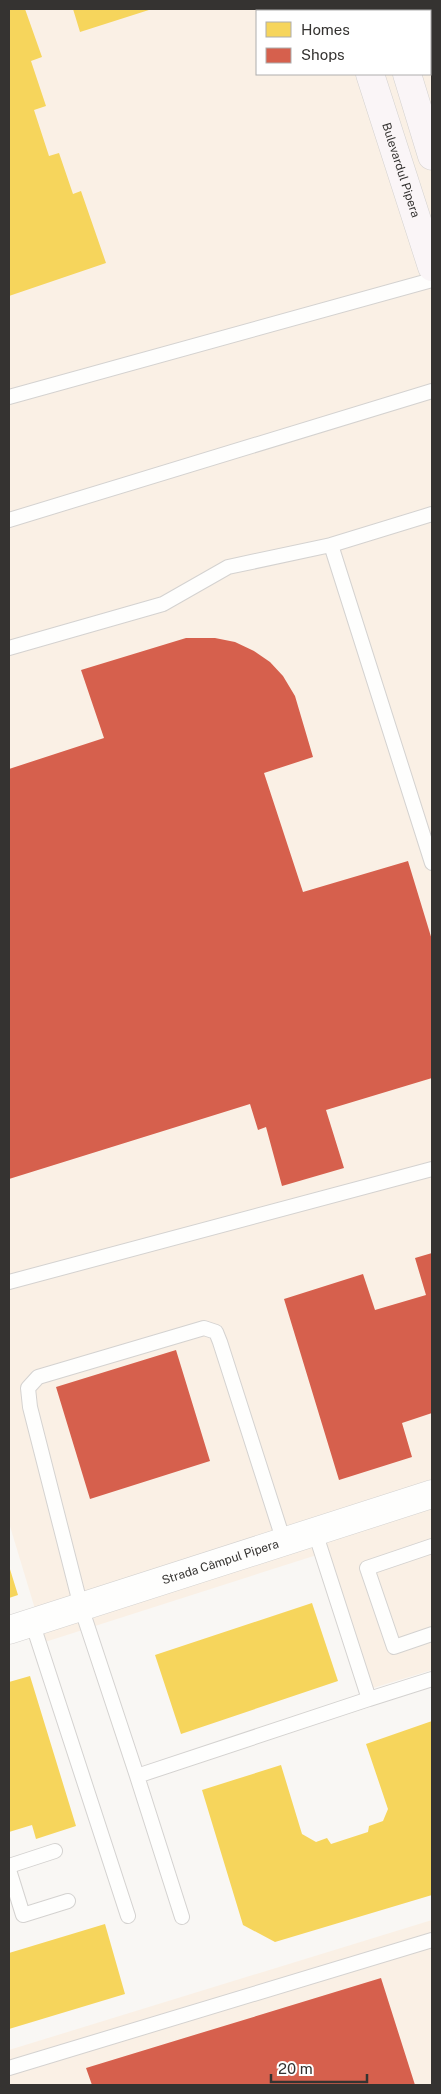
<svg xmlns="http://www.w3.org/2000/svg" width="441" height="2094" viewBox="0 0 441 2094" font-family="'Public Sans',sans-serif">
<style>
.commercial{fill:#faf0e5;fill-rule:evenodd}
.homes{fill:#f6d55c}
.shops{fill:#d6604d}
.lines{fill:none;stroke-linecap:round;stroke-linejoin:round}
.lane-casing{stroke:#d4d2d0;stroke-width:16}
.street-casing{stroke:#d4d2d0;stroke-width:29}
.secondary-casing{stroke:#d4d2d0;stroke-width:29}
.lane{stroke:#fefefd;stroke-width:14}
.street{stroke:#fefefd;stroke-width:28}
.secondary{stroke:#faf5f7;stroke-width:28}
.labels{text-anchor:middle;stroke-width:5;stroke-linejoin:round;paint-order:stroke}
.street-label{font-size:12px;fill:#353331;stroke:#fff}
</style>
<rect width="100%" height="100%" fill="#f9f7f4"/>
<path class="commercial" d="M9,9H432V1670L360,1692L320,1554L45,1642L9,1523ZM257,11H430V74H257Z
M432,1920V2085H9V2050Z"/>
<path class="homes" d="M9,9H25L42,57L31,61L46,106L34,110L49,156L59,153L73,194L81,191L106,263L9,296Z
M73,9H152L80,32Z
M9,1566L18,1595L9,1598Z
M312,1603L338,1681L181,1734L155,1655Z
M30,1676L76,1826L36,1839L32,1825L9,1832V1682Z
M432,1721V1895L275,1942L243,1925L202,1790L281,1765L302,1834L316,1842L327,1838L331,1844L368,1832L369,1826L383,1821L388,1809L366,1744Z
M105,1924L125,1994L9,2029V1953Z"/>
<path class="shops" d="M186,638H215L235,642L254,651L270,662L283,676L295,696L313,757L264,773L303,892L408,861L432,940V1078L326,1110L344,1168L282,1186L266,1127L258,1130L250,1104L9,1179V769L104,738L81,670Z
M432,1253V1413L402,1423L412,1457L339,1480L284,1299L363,1274L375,1310L426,1295L415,1258Z
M176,1350L210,1461L90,1499L56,1387Z
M381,1978L415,2085H92L86,2068Z"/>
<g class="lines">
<g class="lane-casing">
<path id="lane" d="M9,397L432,280
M9,520L432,391
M331,545L432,863
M9,648L163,604L228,567L331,545L432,514
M9,1282L432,1169
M284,1542L220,1342L216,1332L204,1328L38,1377L28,1388L30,1407L81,1607L137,1776L369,1699L315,1532
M432,1546L367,1568L394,1647L432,1634
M32,1622L128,1916
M369,1699L432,1679
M137,1776L182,1917
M9,1866L55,1851
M9,1870L23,1915L68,1901
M9,2068L432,1940"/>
</g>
<g class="street-casing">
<g id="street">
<path id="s1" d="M9,1630L432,1494"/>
</g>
</g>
<g class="secondary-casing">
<g id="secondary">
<path d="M349,9L350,11"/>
<path d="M387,9L388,11"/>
<path id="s2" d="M370,74L432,267"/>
<path d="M407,74L432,156"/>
</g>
</g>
<use href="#lane" class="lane"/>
<use href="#street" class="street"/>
<use href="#secondary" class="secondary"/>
</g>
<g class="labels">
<g class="street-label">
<text dy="4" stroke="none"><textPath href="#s2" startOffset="101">Bulevardul Pipera</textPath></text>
<text dy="4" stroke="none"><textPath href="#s1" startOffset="222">Strada Câmpul Pipera</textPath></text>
</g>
</g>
<rect width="441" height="2094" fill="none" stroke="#353331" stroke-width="20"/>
<rect x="256" y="10" width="175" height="65" fill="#ffffff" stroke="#aeadad"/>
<rect x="266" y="22" width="25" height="15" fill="#f6d55c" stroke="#aeadad"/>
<text x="301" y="35" font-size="15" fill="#353331">Homes</text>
<rect x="266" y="48" width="25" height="15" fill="#d6604d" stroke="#aeadad"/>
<text x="301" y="60" font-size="15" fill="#353331">Shops</text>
<path d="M271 2074v8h96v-8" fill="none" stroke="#353331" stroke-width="2.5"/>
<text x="278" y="2074" font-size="15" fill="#353331" stroke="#ffffff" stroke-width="4" paint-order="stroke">20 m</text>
</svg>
